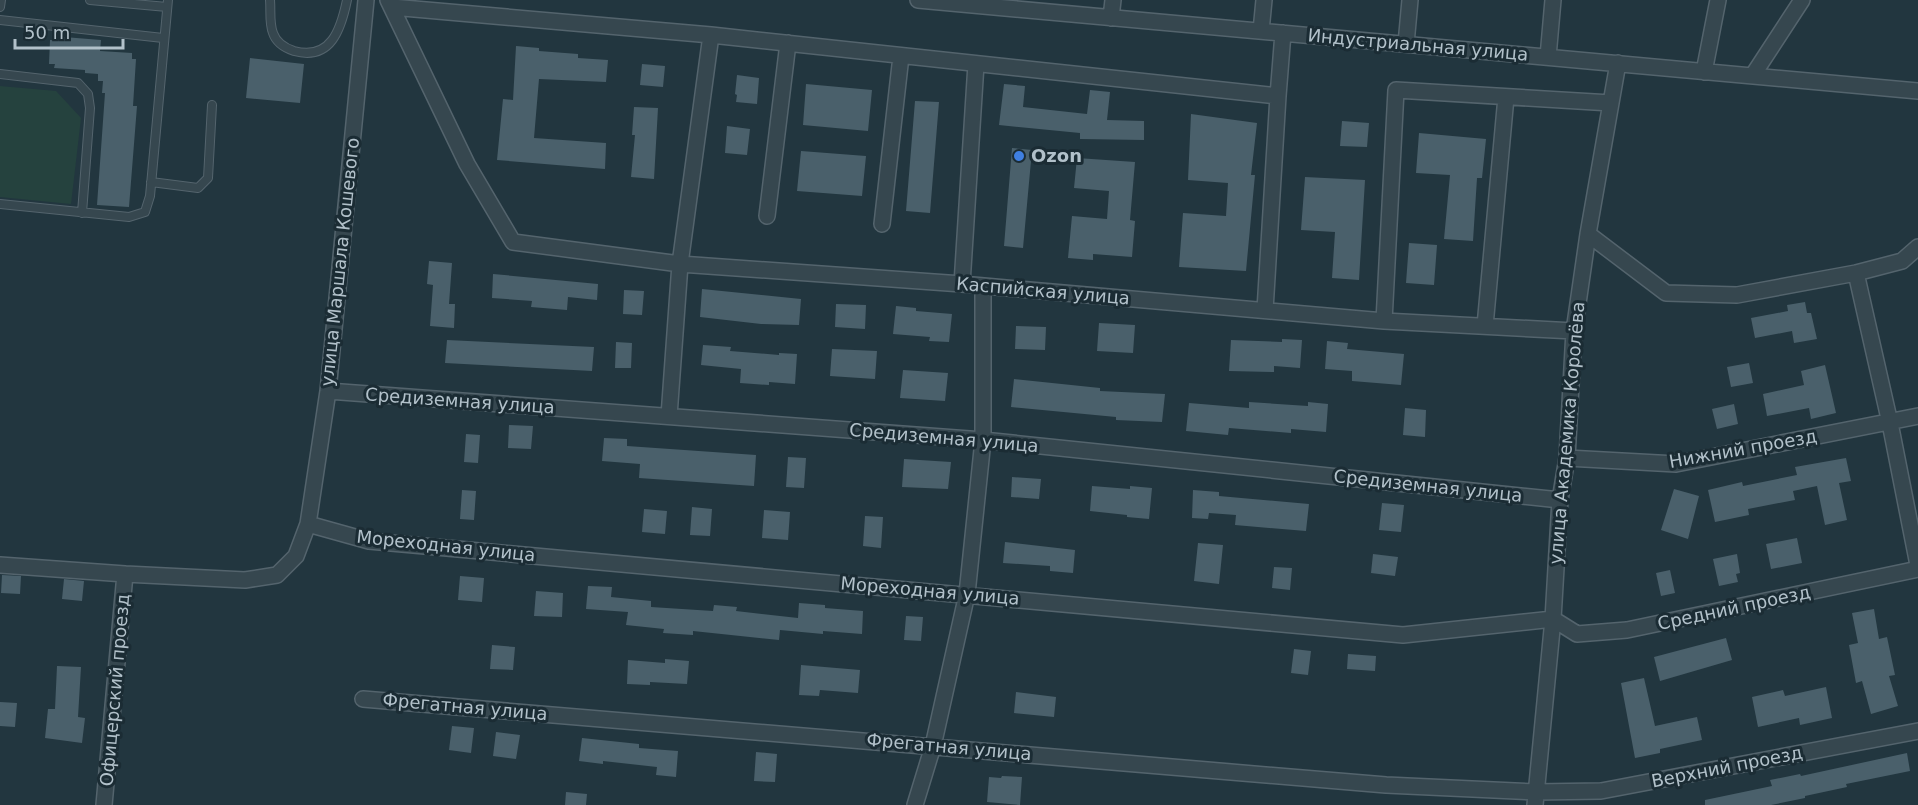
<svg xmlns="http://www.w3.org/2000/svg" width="1918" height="805" viewBox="0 0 1918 805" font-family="'DejaVu Sans',sans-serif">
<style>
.green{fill:#25423e}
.building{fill:#4a606b}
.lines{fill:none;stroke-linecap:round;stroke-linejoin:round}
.service-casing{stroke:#54646d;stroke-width:10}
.minor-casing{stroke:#54646d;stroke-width:18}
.service{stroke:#36474f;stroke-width:8}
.minor{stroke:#36474f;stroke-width:15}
.shop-dot{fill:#3f7fe0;stroke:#1b2c34;stroke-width:2}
.labels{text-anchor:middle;stroke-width:6;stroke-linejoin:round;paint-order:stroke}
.street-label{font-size:18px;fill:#b2c1ca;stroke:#1b2c34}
.poi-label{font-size:18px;font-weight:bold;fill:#b2c1ca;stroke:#1b2c34;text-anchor:start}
</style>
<rect width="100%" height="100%" fill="#22363f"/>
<path class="green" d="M0,86L56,91L81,118L71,204L0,197Z"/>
<path class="building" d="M64,37L101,40L100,51L132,53V59H136L133,106H137L129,207L97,205L105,93H102L103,81H98V74L85,73V70L54,68L55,64H49L50,40L64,41Z
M516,46L539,48V51L578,54V58L608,60L606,82L539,79L534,138L606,143L605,169L497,160L503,99L513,100Z
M250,58L304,64L300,103L246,98Z
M642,64L665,66L663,87L640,85Z
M737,75L759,78L757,104L736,102L737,95L735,94Z
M806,84L872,90L868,131L803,125Z
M1004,84L1025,86L1023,107L1087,114L1090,90L1110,92L1107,120L1144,121V140L1080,139V133L999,125Z
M915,101L939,102L930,213L906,211Z
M634,107L658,108L654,179L631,177L635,135H632Z
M1191,114L1257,123L1251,175H1255L1246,271L1179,267L1183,213L1226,216L1228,183L1188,180Z
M1342,121L1369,123L1367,147L1340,146Z
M727,126L750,129L747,155L725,153Z
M1419,133L1486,139L1482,178H1477L1473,241L1444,239L1450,175L1416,173Z
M1012,148L1032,150L1023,248L1004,246Z
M801,151L866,156L862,196L797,191Z
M1077,158L1135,162L1130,220L1135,221L1132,257L1093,254V260L1068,258L1072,216L1107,219L1109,191L1074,188Z
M1305,177L1365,180L1359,280L1332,278L1335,232L1301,230Z
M1409,243L1437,245L1434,285L1406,283Z
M429,261L452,263L449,304H455L454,328L430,326L433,285L427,284Z
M493,274L598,284L597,300L568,297L567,310L531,307L532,301L492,298Z
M702,289L801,299L799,325L761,324L700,317Z
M624,290L644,291L642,315L623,314Z
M1805,302L1807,313H1811L1817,339L1794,343L1792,331L1755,338L1751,318L1788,311L1787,305Z
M836,304L866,305L865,329L835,327Z
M896,306L916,308V311L952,314L949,342L929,341L930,337L893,334Z
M1099,323L1135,325L1133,353L1097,351Z
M1016,326L1046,327L1045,350L1015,349Z
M1282,339L1302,340L1300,368L1274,366V372L1229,371L1231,340L1282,342Z
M447,340L594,347L592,371L445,363Z
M1327,341L1348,343L1347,349L1404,354L1401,385L1352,381V371L1325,369Z
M616,342L632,343L631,368H615Z
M703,345L731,347L730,351L779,355V353L797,354L795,384L769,382V385L740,383L741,369L701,365Z
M832,349L877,351L875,379L830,376Z
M1749,363L1753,383L1731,387L1727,367Z
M1825,365L1836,413L1811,419L1809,408L1767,416L1763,394L1804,385L1801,371Z
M903,370L948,373L945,401L900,398Z
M1014,379L1100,388V391L1165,394L1162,422L1116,420V417L1011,407Z
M1249,402L1308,406V402L1328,404L1326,432L1291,429V433L1229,428L1228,435L1186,431L1189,403L1249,408Z
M1734,404L1738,424L1717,429L1712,409Z
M1405,408L1426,410L1425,437L1403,435Z
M509,425L533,426L531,449L508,448Z
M466,434L480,435L478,463L464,462Z
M604,438L627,439V446L756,455L754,486L639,478L640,464L602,461Z
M788,457L806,458L804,488L786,487Z
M1846,458L1851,481L1839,483L1847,520L1825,525L1817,486L1793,491L1795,500L1748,509L1749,515L1715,522L1708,490L1742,482L1743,486L1797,475L1795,467Z
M904,459L951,462L948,489L902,487Z
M1012,477L1041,479L1039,499L1011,497Z
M1092,486L1130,489V486L1152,488L1149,519L1127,517V515L1090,511Z
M1674,489L1699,496L1688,539L1661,530Z
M462,490L476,491L474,520L460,519Z
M1193,490L1219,492V496L1309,504L1306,531L1235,525L1236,515L1209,513L1208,519L1192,518Z
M1382,503L1404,505L1401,532L1379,530Z
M692,507L712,509L710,536L690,535Z
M644,509L667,511L665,534L642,532Z
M764,510L790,512L788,540L762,538Z
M865,516L883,517L881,548L863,546Z
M1797,538L1802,563L1771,569L1766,544Z
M1005,542L1075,550L1073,573L1050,571V566L1003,563Z
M1198,543L1223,545L1219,584L1194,581Z
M1373,554L1398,557L1395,576L1371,573Z
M1737,554L1740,573L1736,574L1738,582L1719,586L1713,559Z
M1274,567L1292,568L1290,590L1272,588Z
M1670,570L1675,593L1661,596L1656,573Z
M2,575L21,576L20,594L1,593Z
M460,576L484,578L482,602L458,600Z
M64,579L84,581L82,601L62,599Z
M588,586L612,587L611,597L651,601V607L713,611L714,605L737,607L736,611L798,618L799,603L825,605V608L863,611L862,634L823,631V634L780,630L779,640L693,631V635L663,633L664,629L626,625L628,612L586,609Z
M536,591L563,593L562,617L534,616Z
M1874,609L1879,639L1887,637L1895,675L1889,676L1898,706L1871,714L1862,681L1856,683L1849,645L1858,643L1852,613Z
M906,616L923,617L921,641L904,640Z
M1726,638L1732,660L1660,681L1654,657Z
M492,645L515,647L513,670L490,669Z
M1294,649L1311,651L1308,675L1291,673Z
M1348,654L1376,656L1375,671L1347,669Z
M665,659L689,661L687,684L650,682V685L627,684L628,660L665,663Z
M801,665L860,670L858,693L820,690L819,696L799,695Z
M57,666L81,667L78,717L85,718L82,743L45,738L48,709H55Z
M1644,678L1655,726L1697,717L1702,740L1660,749V753L1635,758L1621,683Z
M1826,687L1832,718L1800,725L1799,718L1758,727L1752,697L1783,690L1785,696Z
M1016,692L1056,697L1054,717L1014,713Z
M0,702L17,703L15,727L0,726Z
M452,726L474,728L471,753L449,750Z
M496,732L520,735L516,759L493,756Z
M582,738L639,744V748L678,751L676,777L656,775L657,767L603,761V764L579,761Z
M756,752L777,754L775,782L754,781Z
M1907,753L1910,771L1846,784L1847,787L1805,796V798L1771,805H1705V800L1772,786L1770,780L1800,774L1801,776Z
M1002,776L1022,777L1020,805L987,802L989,777L1001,778Z
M566,792L587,794L586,805H565Z"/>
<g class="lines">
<g class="service-casing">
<path id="service" d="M90,0L167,7
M270,0C271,11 269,23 273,33C276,42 285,48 294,51C331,61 341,29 347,0
M0,7L1,0
M0,20L163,38
M0,74L78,83L88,94L90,108L82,213
M151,182L198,188L208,178L212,105
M0,204L129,217L145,212L150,196L168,0"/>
</g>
<g class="minor-casing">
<path id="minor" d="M388,0L467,164L513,242L680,264L962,284L1384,321L1574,331
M918,0L1918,91
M392,7L711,35L680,264L669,416
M1111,18L1113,0
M1261,31L1264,0
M711,35L1278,96L1283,33
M1406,44L1410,0
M1548,57L1553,0
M1704,72L1718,0
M1753,75L1802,0
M767,216L788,43
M882,224L901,56
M1588,234L1666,293L1737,295L1856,273L1902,261L1918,247
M1856,273L1890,423L1918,565
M962,284L976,64
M1265,310L1278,96
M1384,321L1396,90L1611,103
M1485,326L1506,97
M328,391L983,440L1560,500
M1567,458L1676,464L1918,416
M308,524L369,541L1403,635L1553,619L1577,634L1627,630L1918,569
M0,565L125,574L245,580L277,575L296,556L308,524L328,391L366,0
M363,699L1386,785L1536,792L1601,791L1918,731
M104,805L125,574
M915,805L933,746L967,594L983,440V287
M1535,805L1553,619L1560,500L1567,458L1574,331L1588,234L1618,63"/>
</g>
<use href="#service" class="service"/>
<use href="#minor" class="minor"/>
</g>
<circle class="shop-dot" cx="1019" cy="156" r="6"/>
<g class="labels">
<g class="street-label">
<text transform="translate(1418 45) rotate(5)" y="6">Индустриальная улица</text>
<text transform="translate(340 262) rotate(-84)" y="6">улица Маршала Кошевого</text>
<text transform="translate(1043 291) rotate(5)" y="6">Каспийская улица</text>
<text transform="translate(460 401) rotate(4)" y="6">Средиземная улица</text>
<text transform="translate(1567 433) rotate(-85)" y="6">улица Академика Королёва</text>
<text transform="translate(944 438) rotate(5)" y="6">Средиземная улица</text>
<text transform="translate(1743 449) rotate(-10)" y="6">Нижний проезд</text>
<text transform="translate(1428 486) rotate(6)" y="6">Средиземная улица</text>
<text transform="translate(446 546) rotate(6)" y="6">Мореходная улица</text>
<text transform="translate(930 591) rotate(5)" y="6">Мореходная улица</text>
<text transform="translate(1734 608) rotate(-12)" y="6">Средний проезд</text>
<text transform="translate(115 690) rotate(-85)" y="6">Офицерский проезд</text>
<text transform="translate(465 707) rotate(5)" y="6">Фрегатная улица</text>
<text transform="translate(949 747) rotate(5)" y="6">Фрегатная улица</text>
<text transform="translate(1727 767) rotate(-11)" y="6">Верхний проезд</text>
</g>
<g class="poi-label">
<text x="1031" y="162">Ozon</text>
</g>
</g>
<path d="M15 39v9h108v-9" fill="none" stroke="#b2c1ca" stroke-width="3"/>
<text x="24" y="39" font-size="18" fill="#b2c1ca" stroke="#1b2c34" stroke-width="4.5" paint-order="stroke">50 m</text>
</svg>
